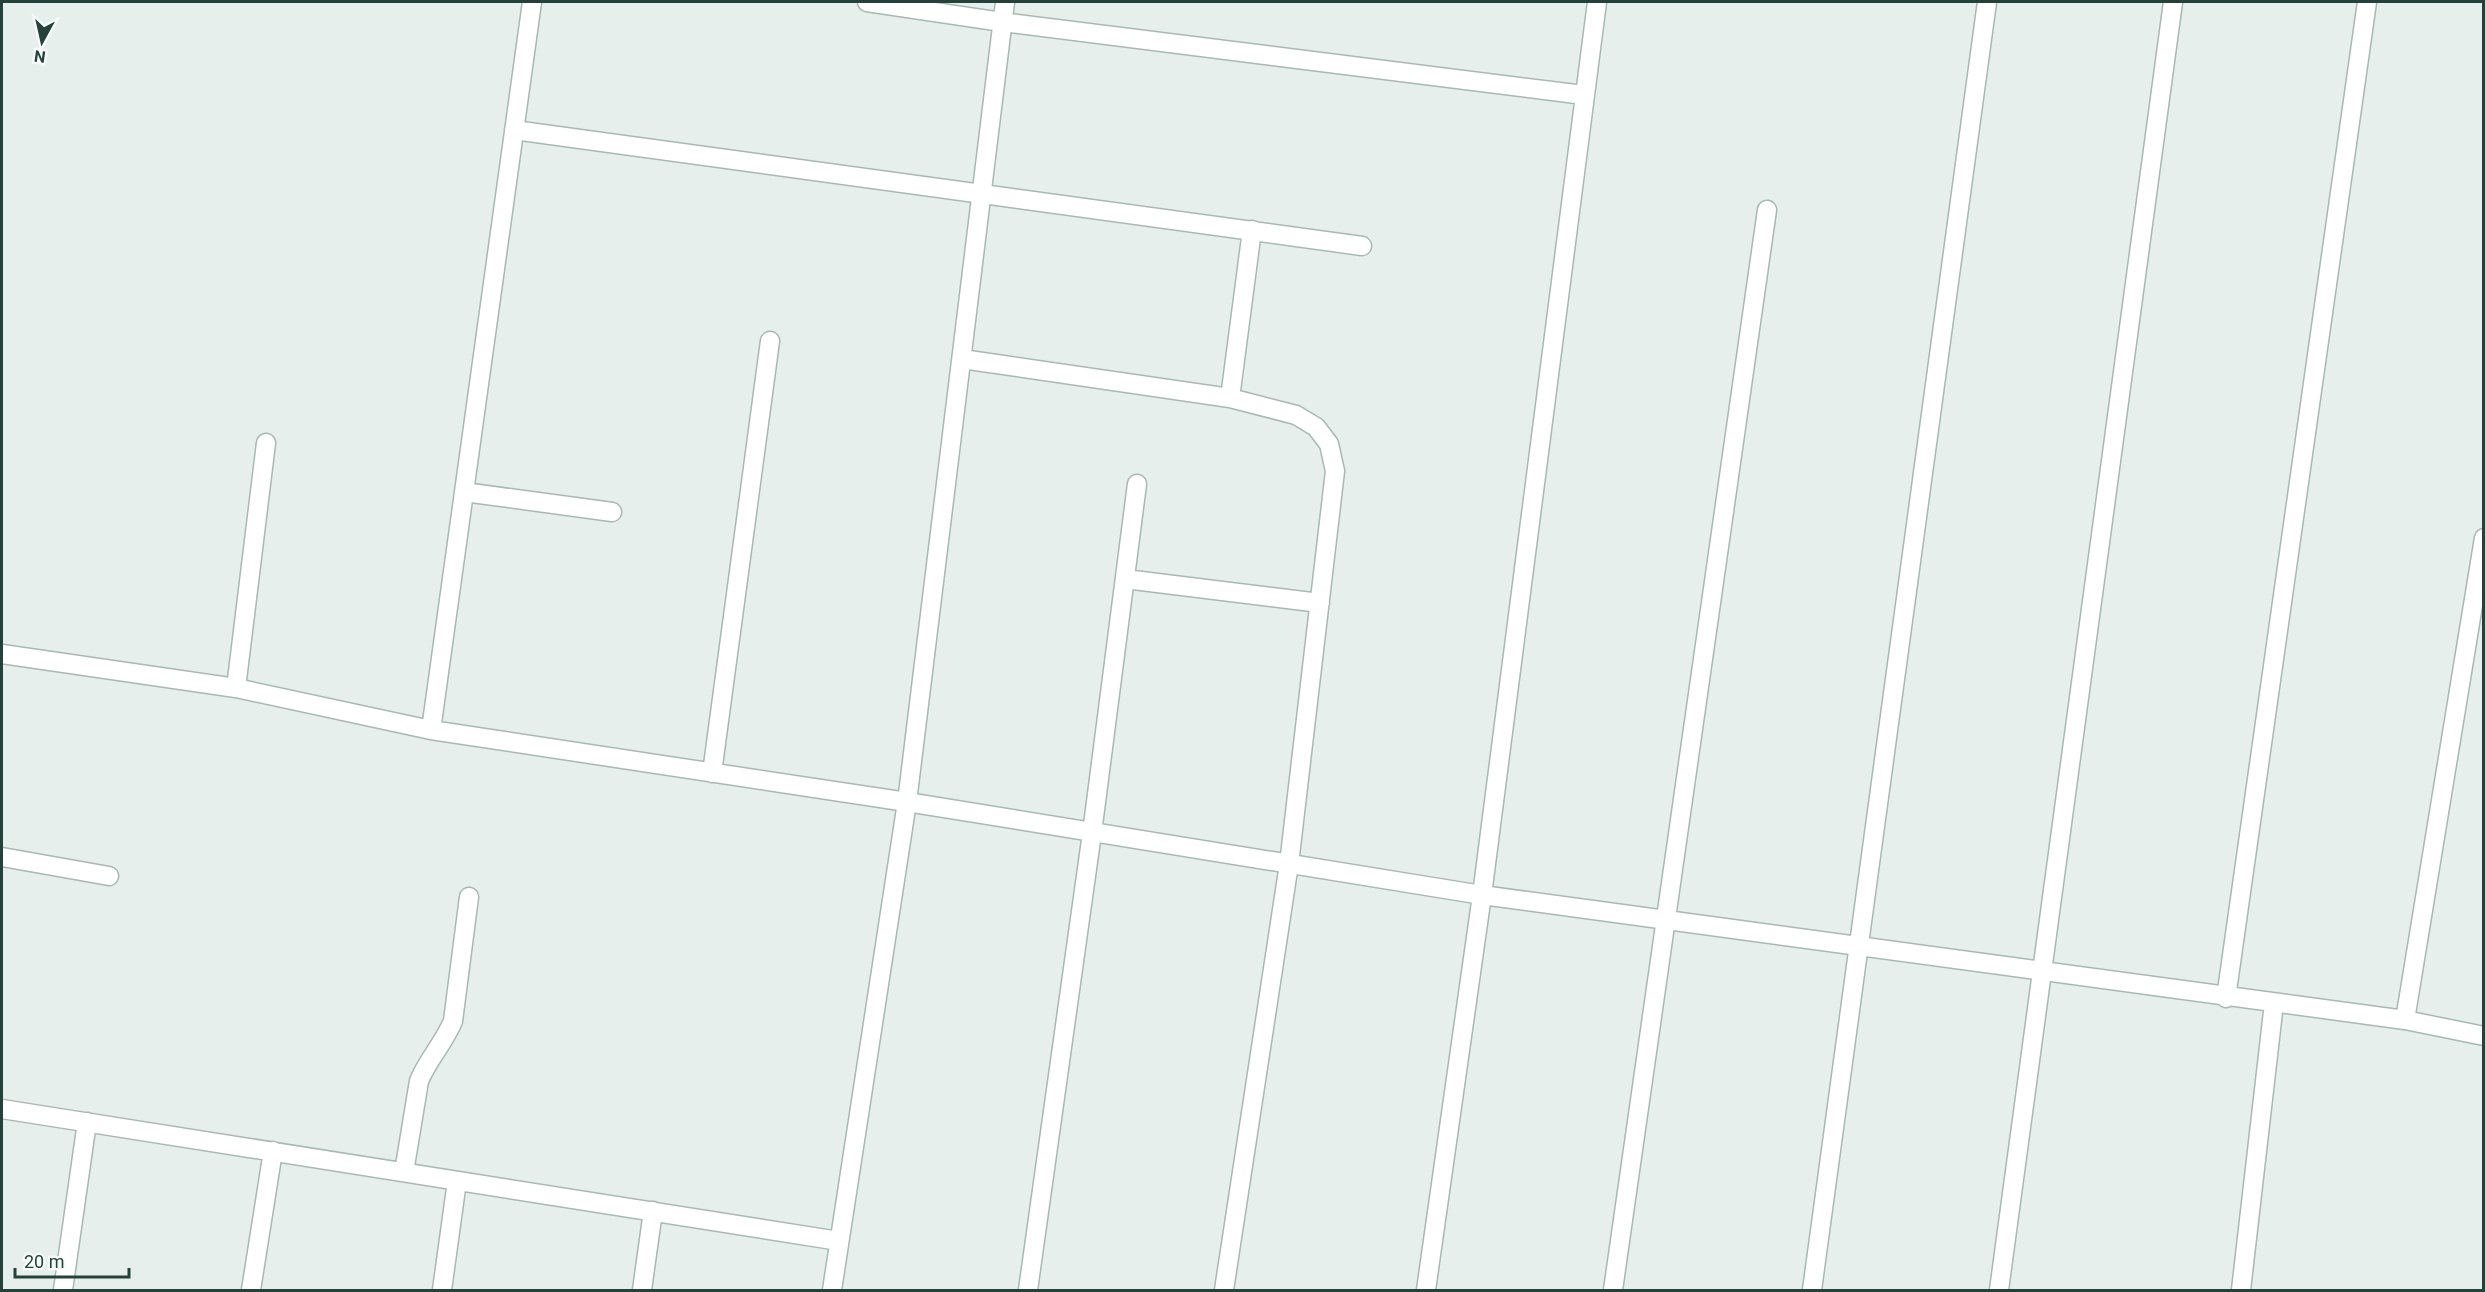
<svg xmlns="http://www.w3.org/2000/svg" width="2485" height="1292" viewBox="0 0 2485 1292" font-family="Roboto,sans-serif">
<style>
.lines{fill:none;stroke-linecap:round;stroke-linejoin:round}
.minor-casing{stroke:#a8b8b2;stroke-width:21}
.minor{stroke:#fff;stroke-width:18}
</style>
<rect width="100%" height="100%" fill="#e6efeb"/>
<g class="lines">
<g class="minor-casing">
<path id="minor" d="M867,2L1002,22L1584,95
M514,130L1362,246
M962,359L1230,398L1296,415L1316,427L1329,444L1335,471L1289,864L1224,1290
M1230,398L1252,230
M464,492L612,512
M1125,579L1320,603
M2,654L236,688L431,730L907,802L1482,895L2405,1020L2484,1036
M236,688L266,443
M431,730L532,2
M712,773L770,341
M2,857L109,876
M2226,998L2367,2
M2405,1020L2484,538
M2,1109L839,1241
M404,1172L419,1081C428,1059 444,1043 453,1021L469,897
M63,1290L87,1122
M251,1290L273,1151
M442,1290L457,1181
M642,1290L653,1211
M832,1290L907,802L1005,2
M1028,1290L1092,833L1137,484
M1426,1290L1482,895L1597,2
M1613,1290L1767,210
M1812,1290L1987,2
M1999,1290L2173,2
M2241,1290L2274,1003"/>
</g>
<use href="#minor" class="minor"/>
</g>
<rect width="2485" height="1292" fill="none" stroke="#24423a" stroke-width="6"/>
<g transform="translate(42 42) rotate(188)" stroke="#f7fbf9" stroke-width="4.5" paint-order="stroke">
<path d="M0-4.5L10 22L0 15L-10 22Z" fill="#24423a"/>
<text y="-9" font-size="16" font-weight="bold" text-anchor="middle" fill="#24423a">N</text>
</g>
<path d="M15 1268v9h114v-9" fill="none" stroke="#24423a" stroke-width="3"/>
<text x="24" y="1268" font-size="18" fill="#24423a" stroke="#f7fbf9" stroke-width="4.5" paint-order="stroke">20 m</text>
</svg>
